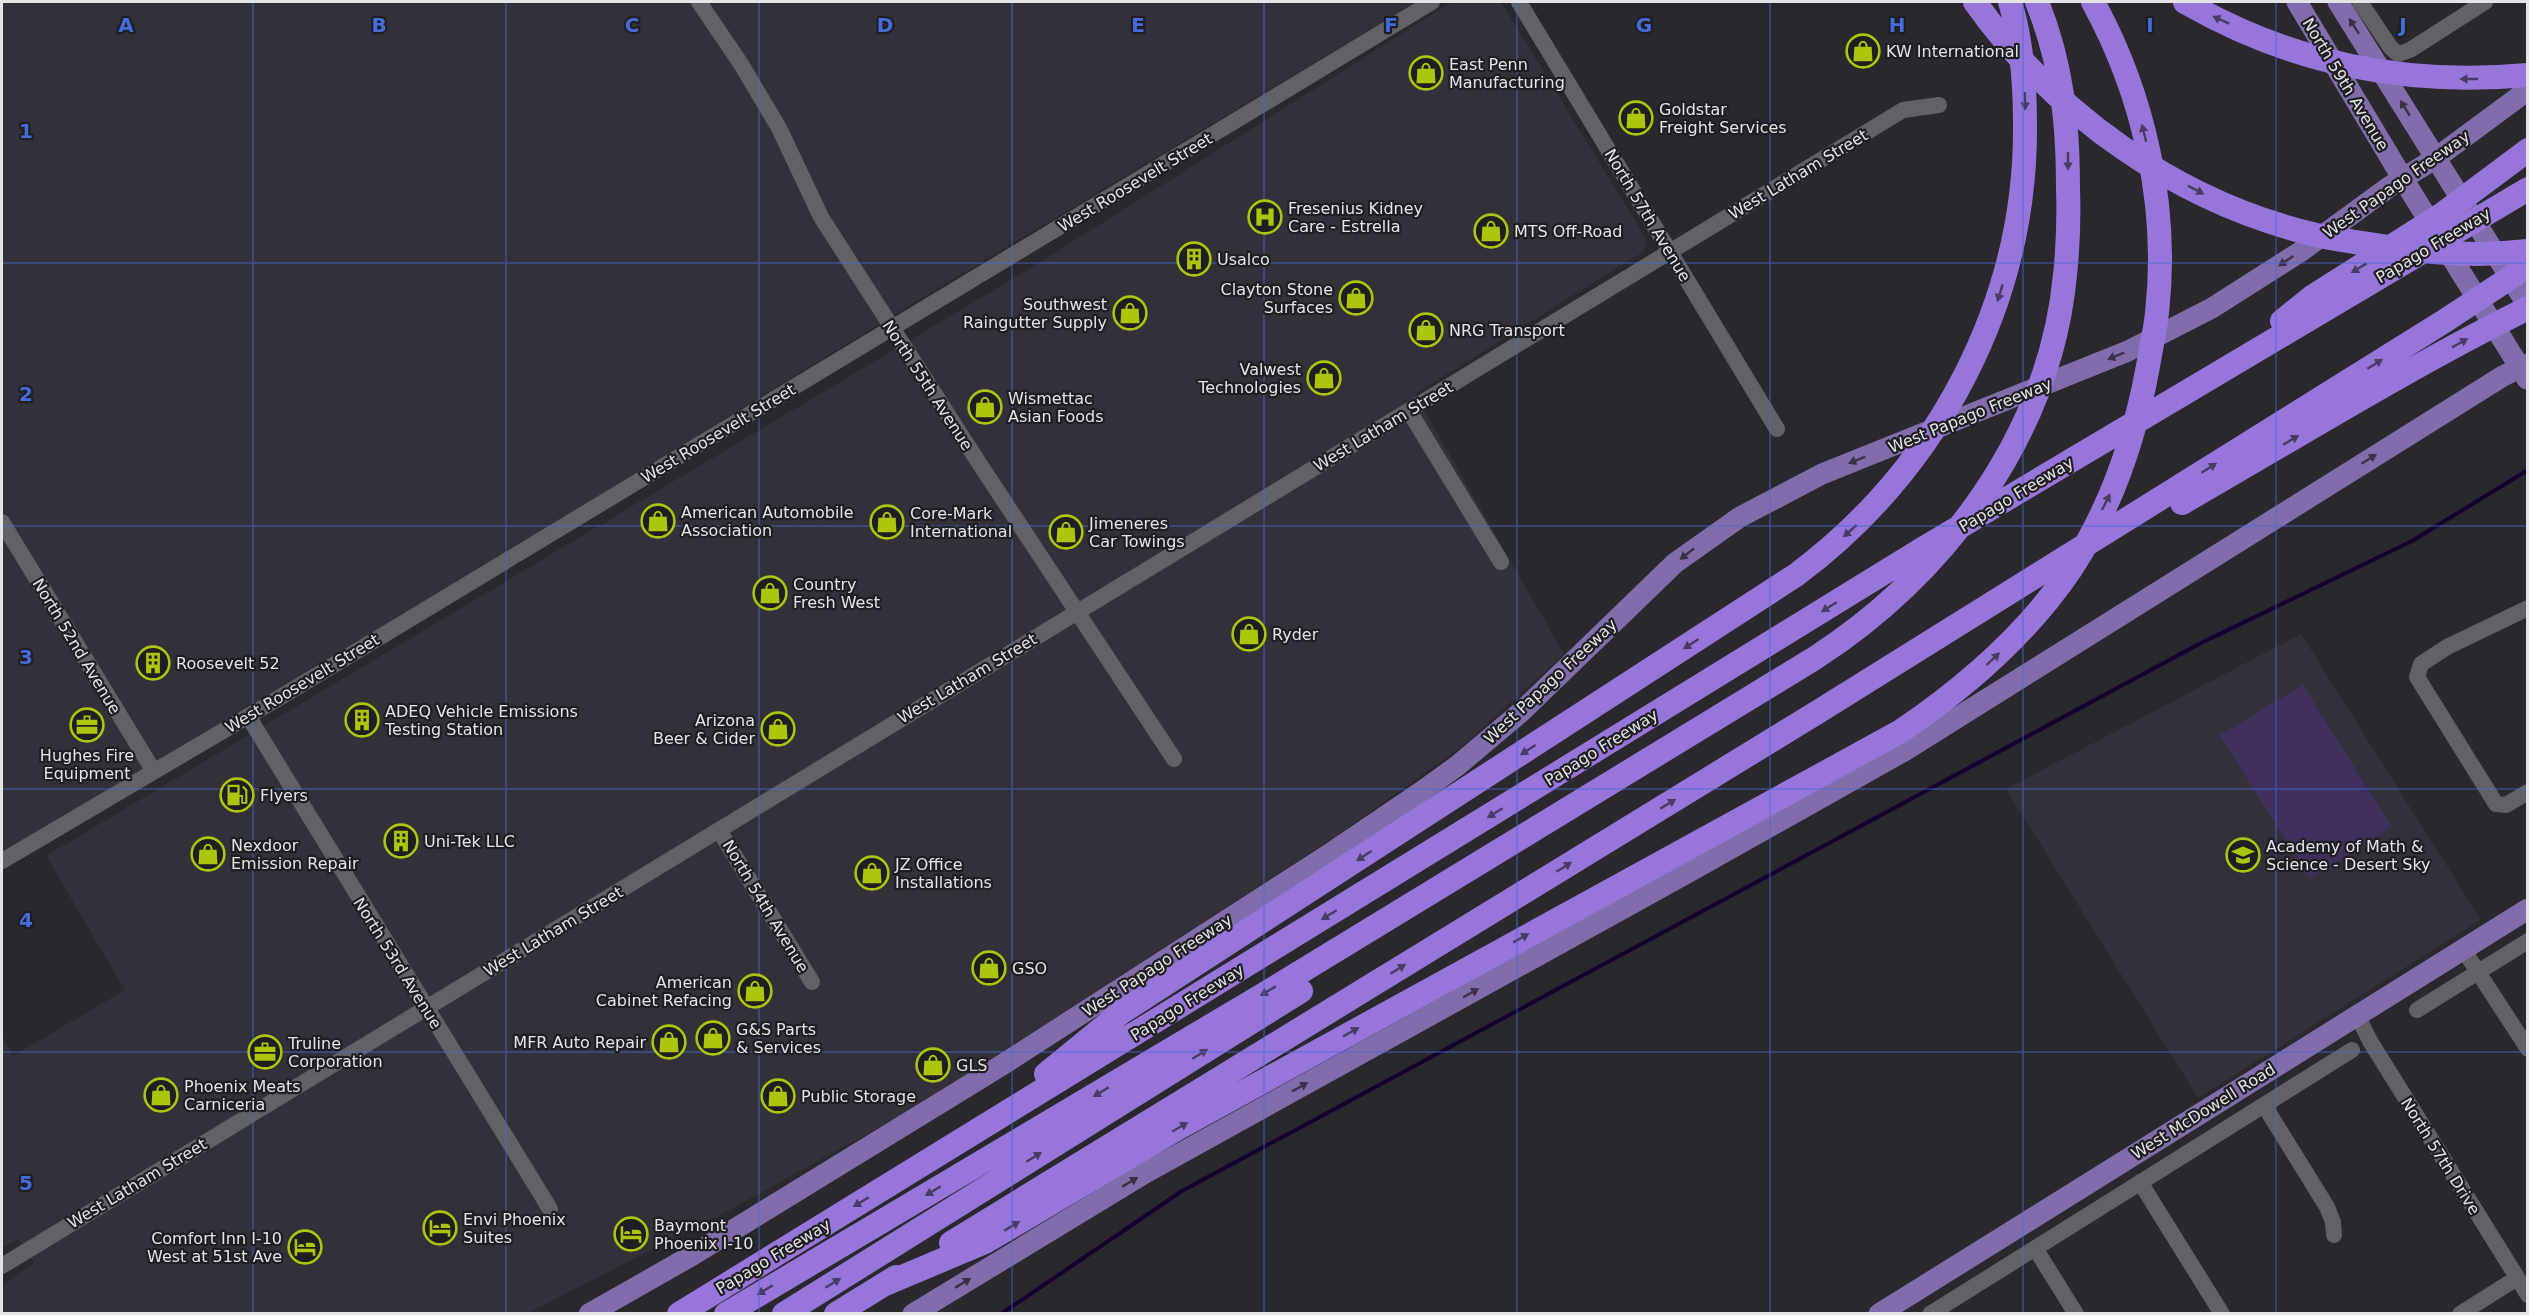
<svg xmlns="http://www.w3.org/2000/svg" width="2529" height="1315" viewBox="0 0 2529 1315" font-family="'DejaVu Sans',sans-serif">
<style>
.built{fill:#33303a}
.green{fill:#3f2f5d}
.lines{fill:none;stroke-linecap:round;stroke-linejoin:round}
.stream{stroke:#170032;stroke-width:4}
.minor{stroke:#626166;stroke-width:16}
.major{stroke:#826dac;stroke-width:21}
.highway{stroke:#9875da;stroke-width:24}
.oneway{fill:#493c62}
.oneway2{fill:#383244}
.grid{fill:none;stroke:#456cdb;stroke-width:1.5;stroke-opacity:0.55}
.labels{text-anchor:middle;stroke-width:4.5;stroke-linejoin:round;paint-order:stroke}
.poi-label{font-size:16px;fill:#e4e4e6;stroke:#1f1e22;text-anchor:start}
.street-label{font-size:16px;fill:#e4e4e6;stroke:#1f1e22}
.grid-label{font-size:20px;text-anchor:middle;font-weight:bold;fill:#456cdb;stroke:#1f1e22;stroke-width:4.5;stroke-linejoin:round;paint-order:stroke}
</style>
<rect width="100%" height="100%" fill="#29282c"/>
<path class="built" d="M2,2H1416L935,290L2,861Z
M1452,2H1501L1645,237L1647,246L1643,252L1415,394L1564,654L1464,745L1335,837L925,1102L724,1213L528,1313H2V1285L34,1263L19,1239L2,1248V1036L13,1056L125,990L46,856L1034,266Z
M2301,634L2481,920L2198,1098L2006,789Z"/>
<path class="green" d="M2303,685L2392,827L2309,879L2220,735Z"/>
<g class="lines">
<path class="stream" d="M1001,1314L1182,1191L2201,643L2412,541L2528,470"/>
<path class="minor" d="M699,2L741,64L779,128L821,217L979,463L1174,759
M1519,2L1777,429
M2360,2L2391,48L2398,54L2410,50L2485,2
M1409,411L1501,562
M2,522L153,770
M2528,608L2447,647L2421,664L2417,677L2496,804L2506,805L2528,792
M248,716L550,1209
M719,830L812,982
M2,861L279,698L1432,2
M2463,949L2528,1049
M2417,1010L2528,941
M2357,1015L2370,1041L2528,1295
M2264,1105L2327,1207L2333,1222L2334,1235
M2140,1182L2222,1314
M2035,1248L2076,1314
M2,1266L1903,110L1939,105
M1930,1314L2352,1050
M2460,1314L2517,1278"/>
<path class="major" d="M2297,2L2403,179L2527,379
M2338,2L2528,306
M589,1314L691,1256L1002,1065L1331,853L1421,792L1457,766L1521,712L1675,563L1740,517L1822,474L2128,351L2212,308L2300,252L2389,187L2436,158L2528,90
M913,1314L1145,1173L1687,873L1904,751L2503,376L2528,364
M1879,1314L2528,909"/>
<path class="highway" d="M1975,2C2055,115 2177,201 2312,234C2337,240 2362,243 2388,247C2439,253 2475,257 2528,251
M2185,2C2293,64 2405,86 2528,75
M2282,321L2312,297L2441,215L2528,150
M2182,503C2297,437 2409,367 2528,308
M1046,1074L1122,1012L1796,575C1938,469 2027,302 2025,123C2025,82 2022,41 2010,2
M951,1243L1821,710L2443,322L2528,266
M883,1285L985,1242L1180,1127L1901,731C1966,687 2027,634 2071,569C2111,508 2135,438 2148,366C2151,349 2155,331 2157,313C2169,206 2144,95 2093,2
M679,1314L1924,548L2528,189
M726,1314L1266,993L1815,658C1946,573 2050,434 2065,275C2068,246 2069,217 2068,189C2068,122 2062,64 2037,2
M784,1314L1301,991
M836,1314L896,1277"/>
</g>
<defs><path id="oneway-solid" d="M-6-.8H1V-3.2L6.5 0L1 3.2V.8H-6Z" transform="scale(1.5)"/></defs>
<g class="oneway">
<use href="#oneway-solid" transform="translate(2221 20) rotate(-156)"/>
<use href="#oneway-solid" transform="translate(2469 79) rotate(180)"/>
<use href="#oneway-solid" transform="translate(2025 101) rotate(89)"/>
<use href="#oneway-solid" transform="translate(2144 133) rotate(-104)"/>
<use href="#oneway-solid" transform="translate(2068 161) rotate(90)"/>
<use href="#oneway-solid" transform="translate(2196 190) rotate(27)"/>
<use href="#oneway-solid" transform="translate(2359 268) rotate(149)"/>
<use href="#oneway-solid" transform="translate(2000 293) rotate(107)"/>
<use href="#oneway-solid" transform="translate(2460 343) rotate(-29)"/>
<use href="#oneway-solid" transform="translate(2375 364) rotate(-32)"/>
<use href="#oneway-solid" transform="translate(2291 440) rotate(-31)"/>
<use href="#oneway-solid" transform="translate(2209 468) rotate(-32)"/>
<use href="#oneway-solid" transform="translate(2106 502) rotate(-63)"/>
<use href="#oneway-solid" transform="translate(1850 531) rotate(138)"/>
<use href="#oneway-solid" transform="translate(1829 607) rotate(148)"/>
<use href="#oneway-solid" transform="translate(1691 644) rotate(147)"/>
<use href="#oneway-solid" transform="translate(1993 659) rotate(-43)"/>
<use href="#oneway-solid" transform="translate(1528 750) rotate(147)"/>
<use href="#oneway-solid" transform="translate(1668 804) rotate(-31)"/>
<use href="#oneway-solid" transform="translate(1495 813) rotate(148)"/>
<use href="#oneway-solid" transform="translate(1364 856) rotate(147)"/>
<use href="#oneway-solid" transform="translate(1564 867) rotate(-32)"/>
<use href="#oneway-solid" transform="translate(1329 915) rotate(148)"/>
<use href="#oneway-solid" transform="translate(1521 938) rotate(-29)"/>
<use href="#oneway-solid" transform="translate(1398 969) rotate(-32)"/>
<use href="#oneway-solid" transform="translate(1268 991) rotate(149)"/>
<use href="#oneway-solid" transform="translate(1351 1032) rotate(-29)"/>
<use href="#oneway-solid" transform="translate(1200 1054) rotate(-32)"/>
<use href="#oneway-solid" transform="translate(1101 1092) rotate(149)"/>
<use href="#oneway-solid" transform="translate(1180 1127) rotate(-30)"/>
<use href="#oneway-solid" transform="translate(1034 1157) rotate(-32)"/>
<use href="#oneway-solid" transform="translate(933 1191) rotate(149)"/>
<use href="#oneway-solid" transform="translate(861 1202) rotate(149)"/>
<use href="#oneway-solid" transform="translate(1012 1226) rotate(-31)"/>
<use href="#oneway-solid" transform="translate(833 1283) rotate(-32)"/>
<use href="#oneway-solid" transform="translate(765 1290) rotate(149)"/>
</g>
<g class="oneway2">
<use href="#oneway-solid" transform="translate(2354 26) rotate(-123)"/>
<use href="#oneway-solid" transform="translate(2405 108) rotate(-122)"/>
<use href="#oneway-solid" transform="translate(2286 261) rotate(146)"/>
<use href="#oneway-solid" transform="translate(2116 356) rotate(157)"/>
<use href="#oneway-solid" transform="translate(2369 459) rotate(-32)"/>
<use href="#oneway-solid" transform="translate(1857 460) rotate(158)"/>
<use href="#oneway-solid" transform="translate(1687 554) rotate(142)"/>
<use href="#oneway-solid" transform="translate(1471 993) rotate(-29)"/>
<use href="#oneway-solid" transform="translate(1300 1087) rotate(-29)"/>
<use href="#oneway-solid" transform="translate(1130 1182) rotate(-31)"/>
<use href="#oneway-solid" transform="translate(963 1283) rotate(-31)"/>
</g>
<path class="grid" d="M253,2V1314M506,2V1314M759,2V1314M1012,2V1314M1264,2V1314M1517,2V1314M1770,2V1314M2023,2V1314M2276,2V1314M2,263H2528M2,526H2528M2,789H2528M2,1052H2528"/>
<defs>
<g id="shop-ring" transform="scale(1.725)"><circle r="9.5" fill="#1f1e22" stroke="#adc60d" stroke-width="1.5"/><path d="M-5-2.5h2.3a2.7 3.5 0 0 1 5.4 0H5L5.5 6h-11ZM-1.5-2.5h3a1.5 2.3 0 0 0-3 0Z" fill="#adc60d"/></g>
<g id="hospital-ring" transform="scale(1.725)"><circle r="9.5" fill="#1f1e22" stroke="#adc60d" stroke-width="1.5"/><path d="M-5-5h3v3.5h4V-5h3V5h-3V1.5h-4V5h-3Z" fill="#adc60d"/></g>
<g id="building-ring" transform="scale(1.725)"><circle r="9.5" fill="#1f1e22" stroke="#adc60d" stroke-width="1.5"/><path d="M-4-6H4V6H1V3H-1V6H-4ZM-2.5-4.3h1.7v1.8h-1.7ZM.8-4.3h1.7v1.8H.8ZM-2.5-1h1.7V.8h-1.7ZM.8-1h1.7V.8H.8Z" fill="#adc60d"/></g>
<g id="office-ring" transform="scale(1.725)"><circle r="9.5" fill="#1f1e22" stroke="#adc60d" stroke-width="1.5"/><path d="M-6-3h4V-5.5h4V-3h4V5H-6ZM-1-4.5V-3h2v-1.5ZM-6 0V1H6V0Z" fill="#adc60d"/></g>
<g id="fuel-ring" transform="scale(1.725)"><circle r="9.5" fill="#1f1e22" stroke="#adc60d" stroke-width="1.5"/><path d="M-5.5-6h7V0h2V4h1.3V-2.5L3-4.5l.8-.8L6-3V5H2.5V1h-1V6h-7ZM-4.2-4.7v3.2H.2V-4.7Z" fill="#adc60d"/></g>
<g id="school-ring" transform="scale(1.725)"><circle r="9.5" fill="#1f1e22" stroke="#adc60d" stroke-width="1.5"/><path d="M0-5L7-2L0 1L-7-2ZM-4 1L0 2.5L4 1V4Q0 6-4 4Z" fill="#adc60d"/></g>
<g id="hotel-ring" transform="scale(1.725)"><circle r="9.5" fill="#1f1e22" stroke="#adc60d" stroke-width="1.5"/><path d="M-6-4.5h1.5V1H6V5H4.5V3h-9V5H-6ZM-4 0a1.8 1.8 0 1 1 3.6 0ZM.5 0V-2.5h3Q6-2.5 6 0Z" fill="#adc60d"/></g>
</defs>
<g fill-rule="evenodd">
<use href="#shop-ring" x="1863" y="51"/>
<use href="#shop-ring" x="1426" y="73"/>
<use href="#shop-ring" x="1636" y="118"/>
<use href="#hospital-ring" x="1265" y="217"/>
<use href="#shop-ring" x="1491" y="231"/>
<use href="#building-ring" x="1194" y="259"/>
<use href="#shop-ring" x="1356" y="298"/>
<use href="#shop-ring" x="1130" y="313"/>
<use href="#shop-ring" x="1426" y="330"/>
<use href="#shop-ring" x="1324" y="378"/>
<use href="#shop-ring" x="985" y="407"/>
<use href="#shop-ring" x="658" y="521"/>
<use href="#shop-ring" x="887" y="522"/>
<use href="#shop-ring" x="1066" y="532"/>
<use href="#shop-ring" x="770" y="593"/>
<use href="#shop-ring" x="1249" y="634"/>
<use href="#building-ring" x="153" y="663"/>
<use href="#building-ring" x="362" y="720"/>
<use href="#office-ring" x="87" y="725"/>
<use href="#shop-ring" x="778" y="729"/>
<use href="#fuel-ring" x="237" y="795"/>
<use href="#building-ring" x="401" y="841"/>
<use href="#shop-ring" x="208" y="854"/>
<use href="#school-ring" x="2243" y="855"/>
<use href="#shop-ring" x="872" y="873"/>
<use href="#shop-ring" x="989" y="968"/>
<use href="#shop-ring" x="755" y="991"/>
<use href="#shop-ring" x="713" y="1038"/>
<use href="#shop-ring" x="669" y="1042"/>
<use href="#office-ring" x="265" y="1052"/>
<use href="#shop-ring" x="933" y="1065"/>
<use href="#shop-ring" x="161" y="1095"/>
<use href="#shop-ring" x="778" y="1096"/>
<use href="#hotel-ring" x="440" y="1228"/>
<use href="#hotel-ring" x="631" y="1234"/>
<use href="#hotel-ring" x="305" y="1247"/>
</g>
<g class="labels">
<g class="poi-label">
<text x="1886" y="57">KW International</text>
<text x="1449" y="70">East Penn<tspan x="1449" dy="18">Manufacturing</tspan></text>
<text x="1659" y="115">Goldstar<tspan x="1659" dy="18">Freight Services</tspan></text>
<text x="1288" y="214">Fresenius Kidney<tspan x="1288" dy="18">Care - Estrella</tspan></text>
<text x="1514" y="237">MTS Off-Road</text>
<text x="1217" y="265">Usalco</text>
<text x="1333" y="295" text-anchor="end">Clayton Stone<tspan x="1333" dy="18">Surfaces</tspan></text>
<text x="1107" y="310" text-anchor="end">Southwest<tspan x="1107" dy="18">Raingutter Supply</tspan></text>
<text x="1449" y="336">NRG Transport</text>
<text x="1301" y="375" text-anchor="end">Valwest<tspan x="1301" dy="18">Technologies</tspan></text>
<text x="1008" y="404">Wismettac<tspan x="1008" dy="18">Asian Foods</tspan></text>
<text x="681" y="518">American Automobile<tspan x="681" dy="18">Association</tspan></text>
<text x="910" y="519">Core-Mark<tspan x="910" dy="18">International</tspan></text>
<text x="1089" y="529">Jimeneres<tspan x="1089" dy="18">Car Towings</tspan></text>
<text x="793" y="590">Country<tspan x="793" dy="18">Fresh West</tspan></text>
<text x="1272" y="640">Ryder</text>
<text x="176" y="669">Roosevelt 52</text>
<text x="385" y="717">ADEQ Vehicle Emissions<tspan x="385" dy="18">Testing Station</tspan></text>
<text x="755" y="726" text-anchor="end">Arizona<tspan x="755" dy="18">Beer &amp; Cider</tspan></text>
<text x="87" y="761" text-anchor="middle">Hughes Fire<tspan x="87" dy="18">Equipment</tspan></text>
<text x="260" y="801">Flyers</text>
<text x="424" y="847">Uni-Tek LLC</text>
<text x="231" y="851">Nexdoor<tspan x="231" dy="18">Emission Repair</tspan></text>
<text x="2266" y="852">Academy of Math &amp;<tspan x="2266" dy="18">Science - Desert Sky</tspan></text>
<text x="895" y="870">JZ Office<tspan x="895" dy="18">Installations</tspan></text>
<text x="1012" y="974">GSO</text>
<text x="732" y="988" text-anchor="end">American<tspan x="732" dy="18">Cabinet Refacing</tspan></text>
<text x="736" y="1035">G&amp;S Parts<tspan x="736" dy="18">&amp; Services</tspan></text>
<text x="646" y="1048" text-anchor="end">MFR Auto Repair</text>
<text x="288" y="1049">Truline<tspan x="288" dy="18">Corporation</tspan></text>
<text x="956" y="1071">GLS</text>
<text x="184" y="1092">Phoenix Meats<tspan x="184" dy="18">Carniceria</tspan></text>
<text x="801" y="1102">Public Storage</text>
<text x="463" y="1225">Envi Phoenix<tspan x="463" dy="18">Suites</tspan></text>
<text x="654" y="1231">Baymont<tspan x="654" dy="18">Phoenix I-10</tspan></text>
<text x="282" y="1244" text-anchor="end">Comfort Inn I-10<tspan x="282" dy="18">West at 51st Ave</tspan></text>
</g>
<g class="street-label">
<text transform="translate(2346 84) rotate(59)" y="6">North 59th Avenue</text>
<text transform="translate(1798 174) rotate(-31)" y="6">West Latham Street</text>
<text transform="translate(1135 182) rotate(-31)" y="6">West Roosevelt Street</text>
<text transform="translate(2396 184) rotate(-35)" y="6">West Papago Freeway</text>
<text transform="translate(1648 215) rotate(59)" y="6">North 57th Avenue</text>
<text transform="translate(2433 245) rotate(-31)" y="6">Papago Freeway</text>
<text transform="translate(928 385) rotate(57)" y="6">North 55th Avenue</text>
<text transform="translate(1970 415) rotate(-22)" y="6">West Papago Freeway</text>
<text transform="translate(1383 426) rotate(-31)" y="6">West Latham Street</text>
<text transform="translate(718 433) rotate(-31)" y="6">West Roosevelt Street</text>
<text transform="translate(2016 494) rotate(-31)" y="6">Papago Freeway</text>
<text transform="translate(77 646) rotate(59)" y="6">North 52nd Avenue</text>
<text transform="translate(967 678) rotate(-31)" y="6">West Latham Street</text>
<text transform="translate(1550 681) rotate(-43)" y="6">West Papago Freeway</text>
<text transform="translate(302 683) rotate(-31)" y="6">West Roosevelt Street</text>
<text transform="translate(1601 747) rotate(-32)" y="6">Papago Freeway</text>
<text transform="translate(766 906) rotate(59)" y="6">North 54th Avenue</text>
<text transform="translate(553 931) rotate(-31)" y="6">West Latham Street</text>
<text transform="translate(398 963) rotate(58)" y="6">North 53rd Avenue</text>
<text transform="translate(1157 965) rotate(-33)" y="6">West Papago Freeway</text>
<text transform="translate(1187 1002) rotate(-32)" y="6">Papago Freeway</text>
<text transform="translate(2203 1111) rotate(-32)" y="6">West McDowell Road</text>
<text transform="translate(2441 1156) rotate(58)" y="6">North 57th Drive</text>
<text transform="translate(137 1183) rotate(-31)" y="6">West Latham Street</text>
<text transform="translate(773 1256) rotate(-31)" y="6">Papago Freeway</text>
</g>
</g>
<g class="grid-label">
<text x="126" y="32">A</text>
<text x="379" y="32">B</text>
<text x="632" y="32">C</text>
<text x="885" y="32">D</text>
<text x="1138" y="32">E</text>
<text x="1391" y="32">F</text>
<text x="1644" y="32">G</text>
<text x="1897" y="32">H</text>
<text x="2150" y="32">I</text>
<text x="2403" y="32">J</text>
<text x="26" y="138">1</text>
<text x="26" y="401">2</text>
<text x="26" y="664">3</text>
<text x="26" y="927">4</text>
<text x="26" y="1190">5</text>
</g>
<rect width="2529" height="1315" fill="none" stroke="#e4e4e6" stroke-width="6"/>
</svg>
